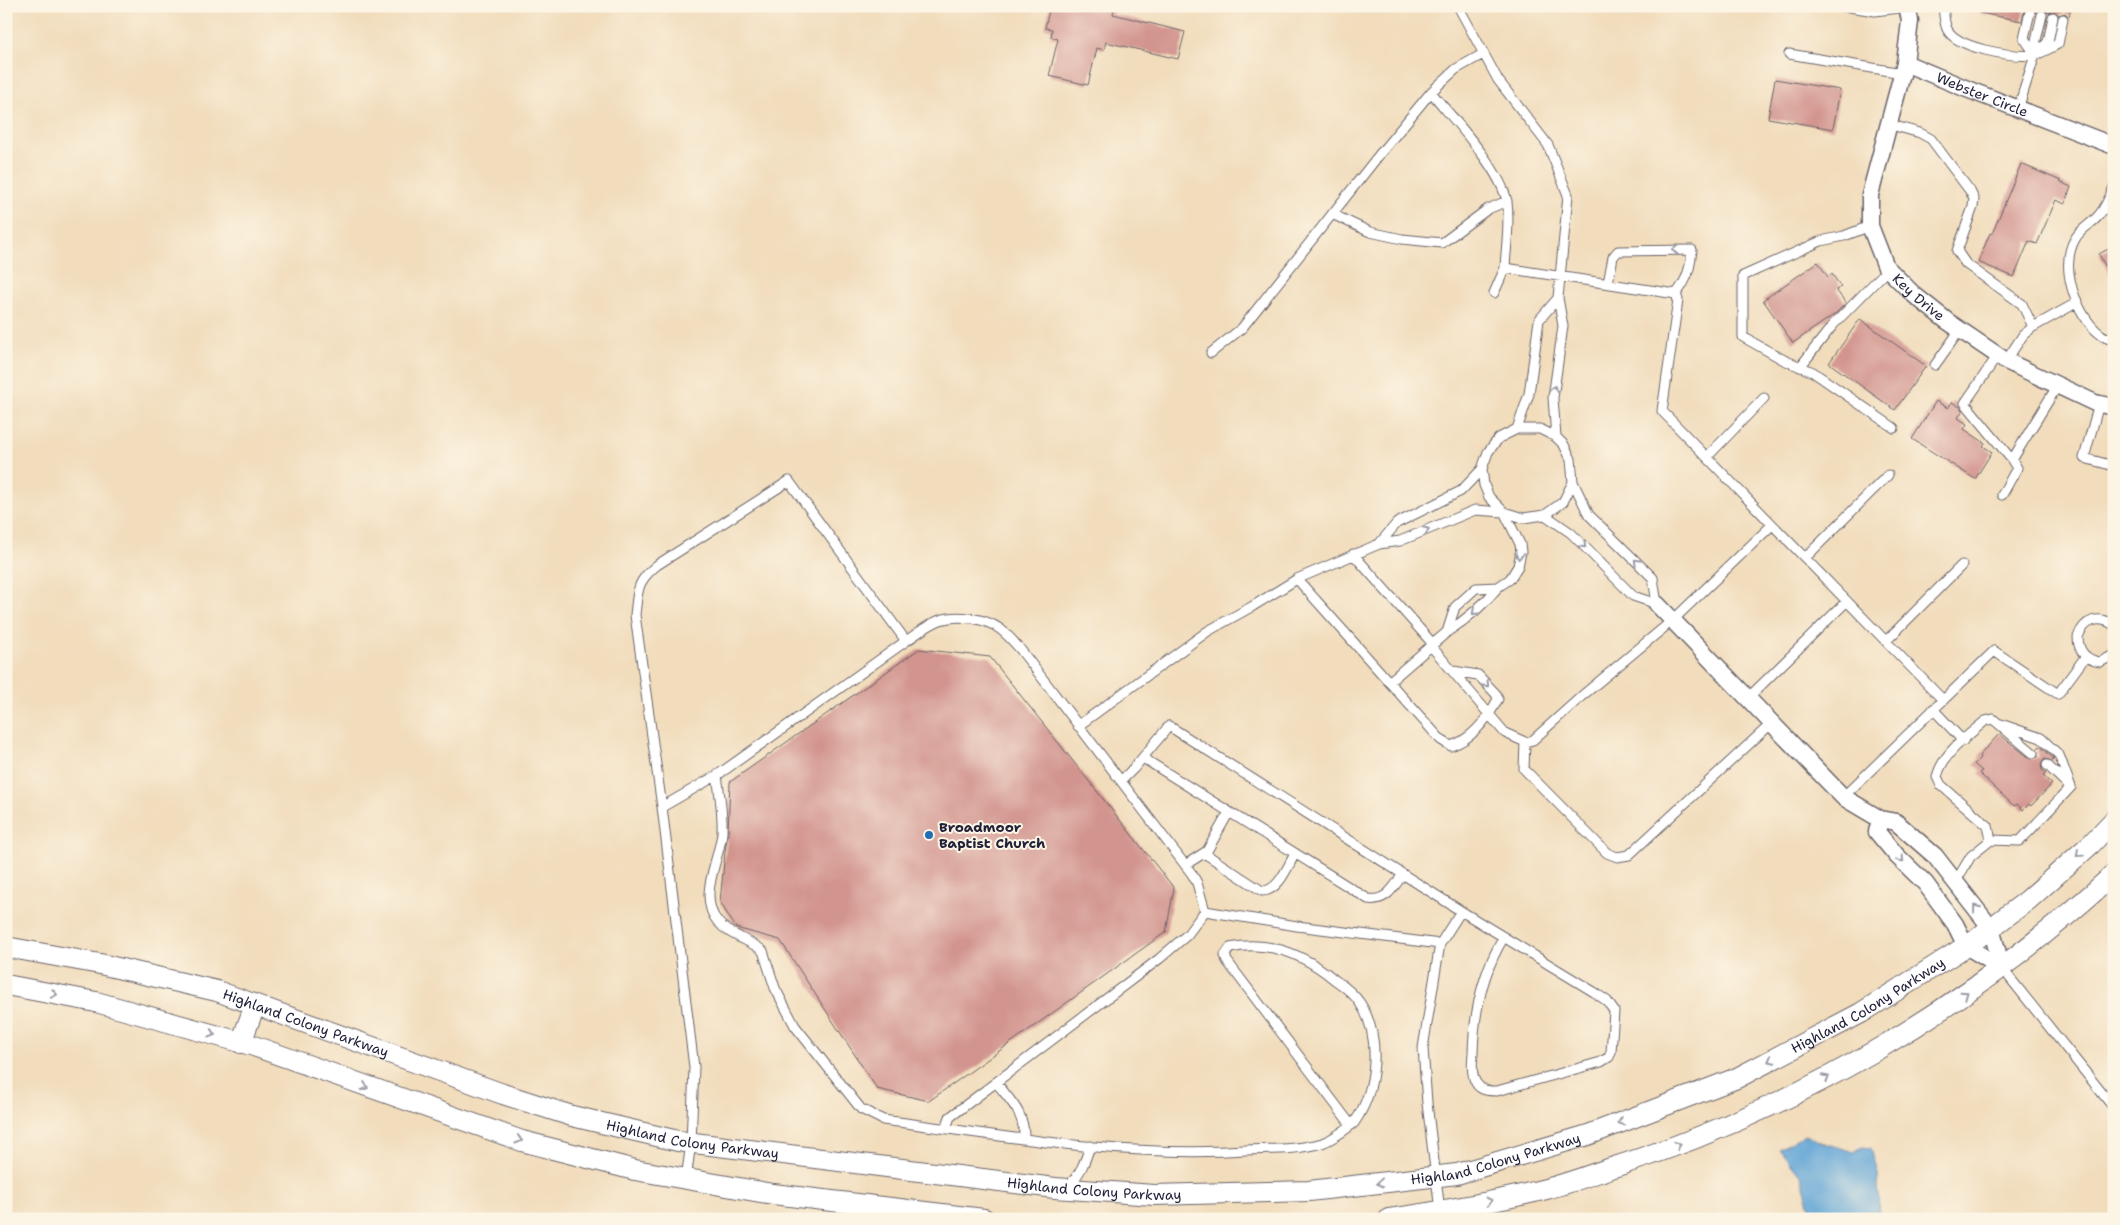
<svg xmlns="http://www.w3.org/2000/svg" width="2120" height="1225" viewBox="0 0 2120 1225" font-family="'Shantell Sans',sans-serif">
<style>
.water{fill:#62a5d6;stroke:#426488}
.building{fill:#d2948e}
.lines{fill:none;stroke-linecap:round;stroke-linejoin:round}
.service-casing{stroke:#6a6368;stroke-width:11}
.minor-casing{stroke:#6a6368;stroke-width:19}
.tertiary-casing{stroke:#6a6368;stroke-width:22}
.service{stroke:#fff;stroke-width:9}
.minor{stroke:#fff;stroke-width:16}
.tertiary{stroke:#fff;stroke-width:20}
.oneway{stroke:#9c9ca7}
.poi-dot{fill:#1f6fb2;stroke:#fcf5e5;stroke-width:2}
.labels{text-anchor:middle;stroke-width:4;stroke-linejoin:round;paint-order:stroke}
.street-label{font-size:14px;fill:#22223b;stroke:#fcf5e5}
.poi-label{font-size:14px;font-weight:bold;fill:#22223b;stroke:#fcf5e5;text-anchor:start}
</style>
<rect width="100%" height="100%" fill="#fcf5e5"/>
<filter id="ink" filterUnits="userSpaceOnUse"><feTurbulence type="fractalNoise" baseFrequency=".02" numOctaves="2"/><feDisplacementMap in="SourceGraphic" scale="10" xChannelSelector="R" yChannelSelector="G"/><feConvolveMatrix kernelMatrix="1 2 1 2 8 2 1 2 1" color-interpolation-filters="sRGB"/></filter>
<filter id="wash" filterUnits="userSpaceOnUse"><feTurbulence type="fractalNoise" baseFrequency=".0096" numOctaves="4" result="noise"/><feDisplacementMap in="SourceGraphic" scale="20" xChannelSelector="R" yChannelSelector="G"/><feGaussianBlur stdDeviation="1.12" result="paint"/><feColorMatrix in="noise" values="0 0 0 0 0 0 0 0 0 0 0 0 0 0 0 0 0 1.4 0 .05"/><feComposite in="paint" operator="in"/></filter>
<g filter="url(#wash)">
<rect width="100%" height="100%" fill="#f1dcbb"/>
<path class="water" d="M1806,1134L1820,1142L1854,1152L1862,1147L1871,1148L1878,1173L1879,1219H1814L1801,1177L1779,1149Z"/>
<g id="blocks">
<path class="building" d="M1050,6H1115L1113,14L1185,32L1178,59L1106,42L1104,50L1097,48L1088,85L1049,76L1058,39L1051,37L1052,29L1045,28Z
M1980,6H2025L2022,21L1980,13Z
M2032,6H2071L2069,17L2065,13L2059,15L2054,11L2048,13L2043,9L2036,13Z
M1775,79L1840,90L1833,129L1768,118Z
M2021,164L2061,181L2060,182L2071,187L2065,204L2056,200L2037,244L2029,241L2014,277L1978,262L1990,233L1992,234Z
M2114,246V283L2099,254Z
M1818,262L1828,277L1832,274L1841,287L1836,290L1846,303L1835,314L1793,343L1763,300Z
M1860,319L1926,366L1895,410L1829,363Z
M1936,401L1948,408L1952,402L1960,407L1963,410L1958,418L1967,424L1964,429L1985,443L1983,446L1992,452L1975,479L1912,439Z
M919,649L990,657L1174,888L1166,932L929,1101L877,1089L780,940L736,928L720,902L725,852L728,833L730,782Z
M1999,734L2031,759L2038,757L2037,749L2040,746L2054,759L2052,761L2045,759L2041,764L2042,770L2046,773L2043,776L2052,784L2031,806L2029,804L2023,810L2017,804L2014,806L1979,773L1982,771L1974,764L1980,758L1979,756Z"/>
</g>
</g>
<g filter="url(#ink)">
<use href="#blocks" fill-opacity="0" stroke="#6a6368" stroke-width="1"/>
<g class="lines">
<g class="service-casing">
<path id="service" d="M1458,6L1498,80L1548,145L1568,195L1558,298L1563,326L1553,398L1556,437
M1843,6L1875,11L1907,7
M1943,6C1944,14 1944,22 1947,29C1957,49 2013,57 2033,55C2041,54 2050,48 2058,44L2063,19
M2030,12L2024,38L2035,54
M2041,49L2048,42L2053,17
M1789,54L1902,73
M1431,92C1453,119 1501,169 1507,202C1510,224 1506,246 1505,268
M2018,109L2035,55L2036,40L2042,15
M1888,124L1920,133L1931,139L1970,191L1974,199L1973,207L1957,251L1966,264L2022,304L2033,327
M2114,187C2110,197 2106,207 2099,215C2092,224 2081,228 2075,239C2059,267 2076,315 2100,334C2104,337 2109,339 2114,341
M1332,214L1370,232L1402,239L1442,243L1488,209L1507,201
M1870,226L1844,236L1821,241L1743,276V337L1784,360L1813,372L1894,428
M1608,283L1613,257L1618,251L1692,250C1690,268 1688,279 1676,294
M1494,293L1505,268L1676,294L1678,300L1662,411L1943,700
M1211,353L1242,328L1379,155L1431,92L1456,69L1483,54
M1998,355L1965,403L2012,460L2058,385
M2006,361L2023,335L2033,327L2078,302
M1935,365L1960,330
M1800,367L1833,325L1888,269
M2099,404L2084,458L2114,466
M1517,429L1529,394L1539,320L1558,298
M1707,457L1764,398
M2002,495L2017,468L2012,460
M1545,515L1571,533L1633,596L1657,604L1653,578L1589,515L1573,482
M1379,544L1397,523L1461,491L1482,469
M1353,554L1433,644
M1805,558L1888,475
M1297,579L1441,740L1451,746C1472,739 1488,718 1498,699L1496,694L1478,675L1453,671
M2114,625C2098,615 2084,620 2078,637C2078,651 2086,660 2100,662L2114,655
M1447,632C1467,619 1484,605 1498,587
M1886,641L1962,565
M1431,646L1505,733L1525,742L1533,740L1583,695L1673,620L1772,525
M1748,698L1847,601
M1933,709L1963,741
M2001,724L2041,738L2059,755L2071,787L2020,841L1991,840L1988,826L1941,785L1937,777C1943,752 1967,737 1985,721L1993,719L2033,753
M1078,726L1208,631L1253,606L1297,579L1379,544L1400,541L1475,510L1504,512L1523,518L1545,515L1563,502L1573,482L1571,459L1564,445L1556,437L1540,429H1517L1499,438L1488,452L1482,469L1484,485L1489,497L1504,512L1520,544L1521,552L1518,566L1510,579L1498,587L1476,588L1455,607L1447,632L1389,682
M1525,742L1524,769L1607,853L1617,857L1629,855L1772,723
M1143,758L1368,899C1386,902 1394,887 1403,874
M2047,765L2069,786
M717,776C720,795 723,814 722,833C719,861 697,897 718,922C731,937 749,939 763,951L775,988L795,1026L861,1109L883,1120C1003,1136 1125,1158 1246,1150C1271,1149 1298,1150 1322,1143C1334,1139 1345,1130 1354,1123C1377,1091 1382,1037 1360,1003C1354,994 1344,986 1335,980C1305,955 1269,940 1230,948L1225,955L1227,961L1351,1125
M1121,781L1134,768L1169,726L1461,911
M1843,797L1994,651L2058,694L2086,656
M662,807L719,774L906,641
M1204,853L1262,891C1279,891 1287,867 1295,854
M1185,865L1207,851L1229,812
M1956,881L1971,856L1991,840
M1205,911L1297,926L1440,944
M2002,968L2114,1108
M996,1082C1011,1102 1025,1113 1024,1139
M686,1179L691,1143L694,1067L662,807L635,615C638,590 636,582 657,565L789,481L906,641C917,634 927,625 940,620C957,614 985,618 1000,629C1008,635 1014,642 1020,649L1192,874L1197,883L1205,911L1187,935L1159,959L950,1117L946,1128
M1068,1186C1080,1175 1085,1162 1090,1146
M1440,1211L1427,1103L1423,1048L1440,944L1461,911L1594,992L1607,1001L1614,1011L1611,1052L1609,1057L1601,1062L1497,1091C1489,1091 1481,1091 1476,1083C1471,1075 1472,1062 1473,1053C1474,1011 1482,973 1504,937"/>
</g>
<g class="minor-casing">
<g id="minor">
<path id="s1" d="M1907,6L1910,21L1905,63L1967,89L2114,146"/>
<path id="s2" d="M1905,63L1870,195V226L1886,267L1913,294L1947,321L2006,361L2095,403L2114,407"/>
<path d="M1657,604L1843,797L1880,819L1896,822L1935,856L1991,928L2002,968"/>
<path d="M1880,819L1877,832L1897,856L1925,883L1955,924L1966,946L2002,968"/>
</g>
</g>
<g class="tertiary-casing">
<g id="tertiary">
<path id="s3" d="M6,947L100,964L217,991L503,1094L572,1116L678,1141L1055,1188L1154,1195L1309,1191L1457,1174L1588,1135L1737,1078L1861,1013L1971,943L2028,900L2091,844L2114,820"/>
<path d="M6,985L96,1002L251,1045L522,1141L635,1170L773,1194L984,1219"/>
<path d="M241,1043L255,1005"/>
<path d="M1389,1219C1442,1211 1495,1202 1546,1189C1566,1184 1585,1177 1605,1170C1795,1111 1967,1009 2114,874"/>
</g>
</g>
<use href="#service" class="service"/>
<use href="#minor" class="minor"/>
<use href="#tertiary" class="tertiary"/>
</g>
<defs><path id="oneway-chevron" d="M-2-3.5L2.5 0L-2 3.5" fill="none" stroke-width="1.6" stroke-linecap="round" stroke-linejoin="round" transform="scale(1.25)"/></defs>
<g class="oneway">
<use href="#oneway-chevron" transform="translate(1675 250) rotate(-180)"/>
<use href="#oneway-chevron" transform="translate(1554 389) rotate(-82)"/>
<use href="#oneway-chevron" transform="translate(1426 530) rotate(-23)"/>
<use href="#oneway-chevron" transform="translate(1583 545) rotate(45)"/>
<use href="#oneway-chevron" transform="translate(1519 556) rotate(98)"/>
<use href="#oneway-chevron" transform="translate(1637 562) rotate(-135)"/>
<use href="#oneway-chevron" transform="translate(1475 612) rotate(138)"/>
<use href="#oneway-chevron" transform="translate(1486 684) rotate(46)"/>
<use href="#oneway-chevron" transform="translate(2079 854) rotate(138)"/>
<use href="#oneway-chevron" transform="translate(1901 859) rotate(46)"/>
<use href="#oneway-chevron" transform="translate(1976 908) rotate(-128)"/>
<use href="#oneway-chevron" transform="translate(54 994) rotate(11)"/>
<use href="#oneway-chevron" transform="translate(1965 994) rotate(-35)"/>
<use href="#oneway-chevron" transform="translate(212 1034) rotate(16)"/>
<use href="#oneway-chevron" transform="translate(1771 1060) rotate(152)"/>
<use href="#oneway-chevron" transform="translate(1826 1078) rotate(-27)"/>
<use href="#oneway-chevron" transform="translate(365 1087) rotate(20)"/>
<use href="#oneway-chevron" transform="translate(1621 1122) rotate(159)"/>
<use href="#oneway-chevron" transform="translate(519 1140) rotate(17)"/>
<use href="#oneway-chevron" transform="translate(1678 1145) rotate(-22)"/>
<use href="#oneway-chevron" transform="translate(1380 1183) rotate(174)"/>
<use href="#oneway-chevron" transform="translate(1489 1201) rotate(-12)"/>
</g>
</g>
<circle class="poi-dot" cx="929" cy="835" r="5"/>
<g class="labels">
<g class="street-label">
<text dy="5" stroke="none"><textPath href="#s1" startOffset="141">Webster Circle</textPath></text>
<text dy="5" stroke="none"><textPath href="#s2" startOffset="256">Key Drive</textPath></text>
<text dy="5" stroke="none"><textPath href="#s3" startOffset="1930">Highland Colony Parkway</textPath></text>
<text dy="5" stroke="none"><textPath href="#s3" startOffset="310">Highland Colony Parkway</textPath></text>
<text dy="5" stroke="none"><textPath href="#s3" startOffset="715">Highland Colony Parkway</textPath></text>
<text dy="5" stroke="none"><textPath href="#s3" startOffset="1525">Highland Colony Parkway</textPath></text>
<text dy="5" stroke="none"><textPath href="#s3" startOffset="1120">Highland Colony Parkway</textPath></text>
</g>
<g class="poi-label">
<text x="939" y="832">Broadmoor<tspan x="939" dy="16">Baptist Church</tspan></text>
</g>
</g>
<rect width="2120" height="1225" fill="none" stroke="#fcf5e5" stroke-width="25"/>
</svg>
